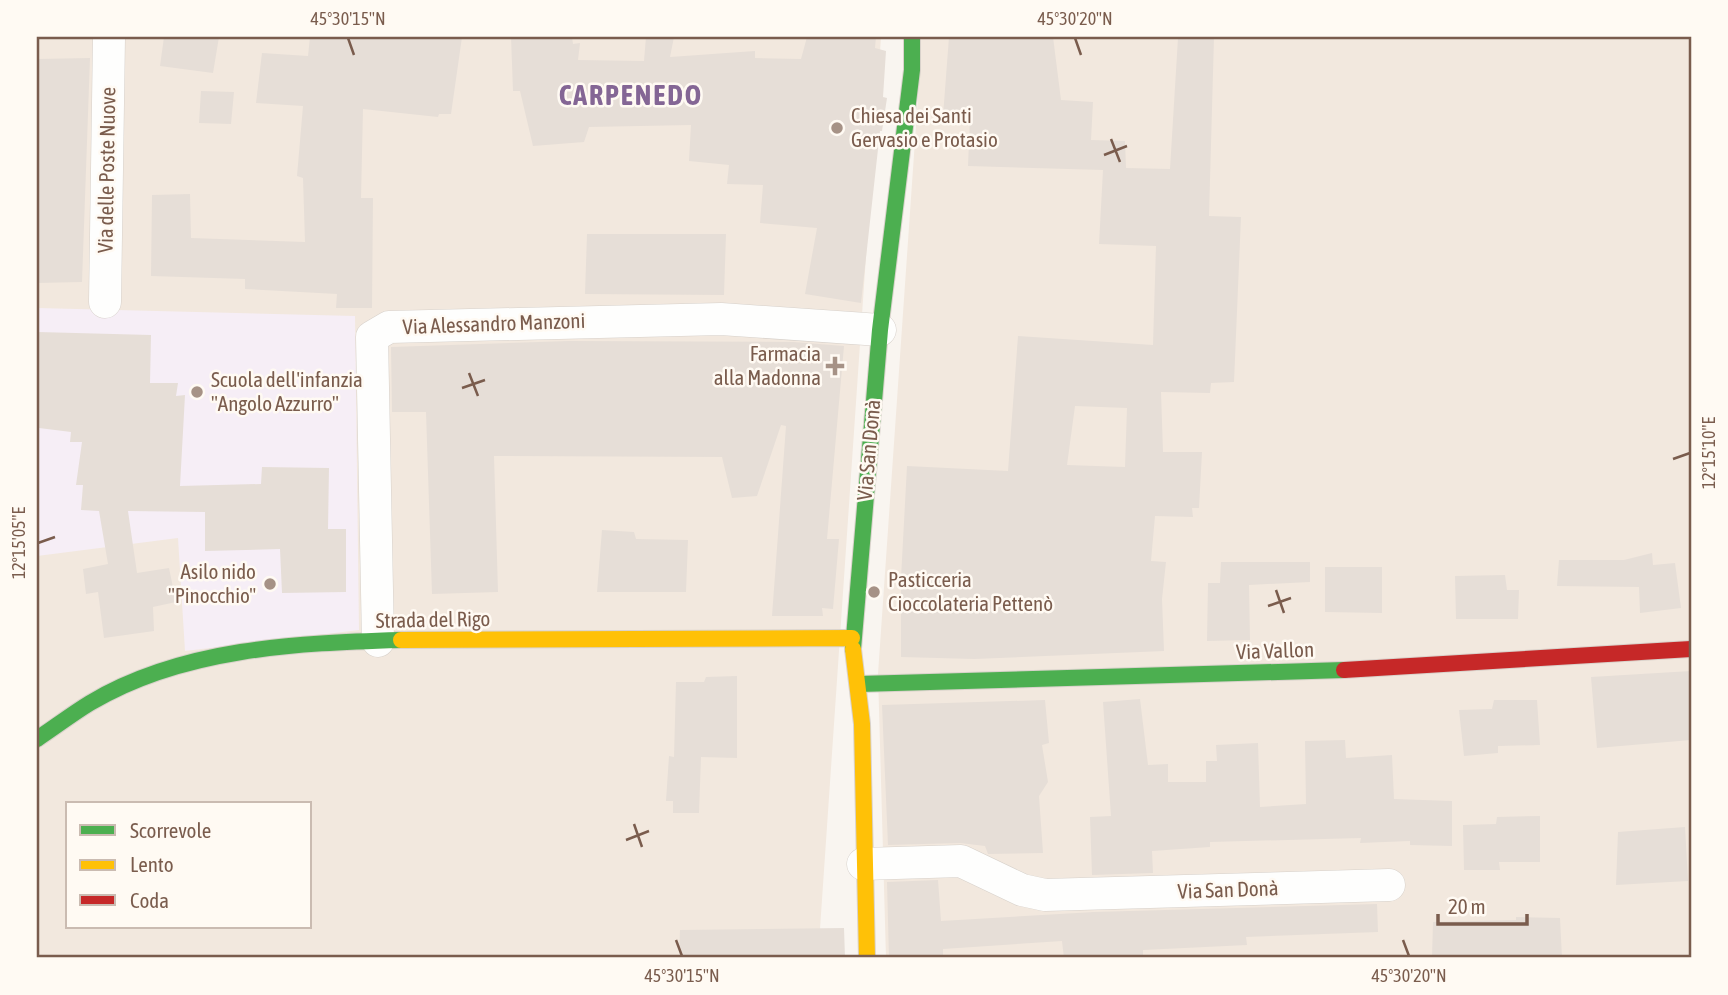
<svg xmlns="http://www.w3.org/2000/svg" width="1728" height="995" viewBox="0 0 1728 995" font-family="'Asap Condensed',sans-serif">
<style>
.residential{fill:#f2e8de;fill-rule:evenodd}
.education{fill:#f6eef6}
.building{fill:#e6ded7;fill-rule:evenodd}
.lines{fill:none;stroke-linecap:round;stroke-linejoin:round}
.street-casing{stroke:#d7d1cb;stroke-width:33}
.fast-casing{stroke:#d9d2cb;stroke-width:18}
.slow-casing{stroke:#d9d2cb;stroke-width:18}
.jam-casing{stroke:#d9d2cb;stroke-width:18}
.street{stroke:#fefefd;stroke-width:32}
.fast{stroke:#4caf50;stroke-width:16}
.slow{stroke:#ffc107;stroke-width:16}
.jam{stroke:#c62828;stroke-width:16}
.ticks{fill:none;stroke:#7a5c4d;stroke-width:2.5}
.poi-dot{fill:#a69286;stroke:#fffaf3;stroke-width:2.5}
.labels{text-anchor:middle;stroke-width:5;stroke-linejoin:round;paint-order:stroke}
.poi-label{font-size:21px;fill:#7a5c4d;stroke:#fffaf3;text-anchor:start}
.street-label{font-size:21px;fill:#7a5c4d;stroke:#fffaf3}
.district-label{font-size:28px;font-weight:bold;letter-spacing:2px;fill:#846695;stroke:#fffaf3}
.neatline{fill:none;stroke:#7a5c4d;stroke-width:2.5}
.ticks-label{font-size:18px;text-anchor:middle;fill:#7a5c4d}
</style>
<rect width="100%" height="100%" fill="#f9f5f0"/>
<path class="residential" d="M37,37H881L818,958H37ZM68,804H310V927H68Z
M918,37H1691V958H886L878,674L920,68Z"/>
<path class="education" d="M37,308L355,316L359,630L185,651L178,538L37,556Z"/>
<path class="building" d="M164,37H219L213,73L160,66Z
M310,37H462L451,114H439L438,117L363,109L361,198H373L372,308H336L337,294L245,289V279L151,276L152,195L190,194L191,238L305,242L303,178L297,176L303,106L256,103L262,53L308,56Z
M511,37H572L573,44L580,43L578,60L644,61L646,37H674L670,57L755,51V58L801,59L807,37H876L875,48L886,51L883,97L887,98L882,131H880L861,303L805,294L817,228L760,223L763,185L727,184L729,165L689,161L691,125L589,127L584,142L533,146L520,91H513Z
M949,37H1053L1061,100L1093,102L1091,140L1125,141L1126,168L1170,169L1178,38L1214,37L1209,216L1241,217L1234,382L1211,383L1210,393L1161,392L1163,452H1202L1199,508H1192L1193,517L1155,516L1151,561L1166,562L1162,599L1164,651L974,659L901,657V578L907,466L1008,471L1018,336L1153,345L1156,246L1099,244L1103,170L968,166L970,117L943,116ZM1075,406L1127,408L1125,467L1067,465Z
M90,58L82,282L37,283V59Z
M201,91L234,92L231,124L199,123Z
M587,234H726L724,295L585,294Z
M38,332L151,335L150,383H178L176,396L185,395L180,486L261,484L262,467L329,468L328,529H346V592L282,593L280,549L205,551V512L128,511L137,573L169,568L176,602L153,607L154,631L104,638L98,592L86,594L83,569L108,564L99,511L81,510L83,485H76L82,442H70L71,432L39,428Z
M569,341L794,342L844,346L827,539H839L833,609L822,608L823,616H772L786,426L781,425L757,496L732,498L722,457L494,456L498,592L432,594L426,412H392L391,347Z
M602,530L634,532L636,539L688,540L686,592H597Z
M1652,553L1653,565L1675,563L1681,608L1640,613L1639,587L1557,586L1559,560H1624Z
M1221,562H1310V582L1249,585L1250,640L1207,641L1208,583H1220Z
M1325,567H1382V613L1325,612Z
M1505,575L1507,590H1519L1518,619H1456L1455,576Z
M1691,671V740L1597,748L1591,677Z
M737,676V758L701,757L699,813H673V801H666L669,756L674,757L676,682H704L706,677Z
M1140,699L1148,765L1168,764V782H1206V761H1217L1216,745L1258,743L1260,807L1306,804L1305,741L1345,740L1346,758L1392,755L1394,799L1452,801V846L1410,845V841L1360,843L1361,838L1210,842V847L1152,851L1153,873L1092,875L1090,817L1111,816L1103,702Z
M1045,700L1049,743L1042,745L1048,782L1039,796L1043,853L988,854L985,846L960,843L888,845L882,705Z
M1494,700H1537L1540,745L1498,746V753L1464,756L1459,710L1492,709Z
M1540,816V862H1499L1500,870H1464L1463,825L1496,824L1497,817Z
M1685,827L1688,881L1616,885L1618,832Z
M938,880L941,921L1094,912L1377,904L1378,932L1246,937L1247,945L1143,950V958H1064L1062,941L943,949V958H889L887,882Z
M1516,917L1560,918L1562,958H1432L1433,922L1516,920Z
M844,928L845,958H679L680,930Z"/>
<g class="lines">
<g class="street-casing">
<path id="street" d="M105,302L109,37
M378,641L372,337L389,327L721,319L880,330
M863,864L961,861L1022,890L1045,895L1389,885"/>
</g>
<g class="fast-casing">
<path id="fast" d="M853,649L880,330L912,70V37
M859,684L1344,670
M37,739C55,727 72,714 90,703C182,648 297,643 401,640"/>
</g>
<g class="slow-casing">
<path id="slow" d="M401,640L852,638
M853,649L862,724L867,958"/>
</g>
<g class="jam-casing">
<path id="jam" d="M1344,670L1691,649"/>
</g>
<use href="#street" class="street"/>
<use href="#fast" class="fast"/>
<use href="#slow" class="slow"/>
<use href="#jam" class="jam"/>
</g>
<path class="ticks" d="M348,38L354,55M1075,38L1081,55M1111,139L1120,162M1104,155L1127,146M469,373L478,396M462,388L485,380M1673,459L1690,453M38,543L55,537M1276,590L1284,613M1268,606L1291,598M634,824L642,847M626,840L649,831M676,940L682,956M1403,940L1409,956"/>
<g class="poi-dot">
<circle cx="837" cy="128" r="7"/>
<path d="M831.5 355.5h7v7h7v7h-7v7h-7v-7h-7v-7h7z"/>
<circle cx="197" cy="392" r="7"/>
<circle cx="270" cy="584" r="7"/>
<circle cx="874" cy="592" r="7"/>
</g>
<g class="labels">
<g class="poi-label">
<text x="851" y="123">Chiesa dei Santi<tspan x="851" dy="24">Gervasio e Protasio</tspan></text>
<text x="821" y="361" text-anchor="end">Farmacia<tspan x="821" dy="24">alla Madonna</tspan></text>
<text x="211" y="387">Scuola dell'infanzia<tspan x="211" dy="24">"Angolo Azzurro"</tspan></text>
<text x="256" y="579" text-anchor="end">Asilo nido<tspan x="256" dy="24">"Pinocchio"</tspan></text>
<text x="888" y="587">Pasticceria<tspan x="888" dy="24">Cioccolateria Pettenò</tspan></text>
</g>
<g class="street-label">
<text transform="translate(107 170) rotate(-89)" y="7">Via delle Poste Nuove</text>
<text transform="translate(494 324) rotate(-2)" y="7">Via Alessandro Manzoni</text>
<text transform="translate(869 450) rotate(-85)" y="7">Via San Donà</text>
<text transform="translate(433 620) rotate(-1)" y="7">Strada del Rigo</text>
<text transform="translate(1275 651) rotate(-2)" y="7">Via Vallon</text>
<text transform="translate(1228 890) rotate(-2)" y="7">Via San Donà</text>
</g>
<g class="district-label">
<text x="631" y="105">CARPENEDO</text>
</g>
</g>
<rect width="1728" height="995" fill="none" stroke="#fffaf3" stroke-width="77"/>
<rect x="66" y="802" width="245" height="126" fill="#fffaf3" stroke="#cabbb1" stroke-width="2"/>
<rect x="80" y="825" width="35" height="10" fill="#4caf50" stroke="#cabbb1" stroke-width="2"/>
<text x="130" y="838" font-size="21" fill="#7a5c4d">Scorrevole</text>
<rect x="80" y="860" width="35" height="10" fill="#ffc107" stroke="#cabbb1" stroke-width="2"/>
<text x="130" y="872" font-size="21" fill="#7a5c4d">Lento</text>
<rect x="80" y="895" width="35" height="10" fill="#c62828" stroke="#cabbb1" stroke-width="2"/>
<text x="130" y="908" font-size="21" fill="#7a5c4d">Coda</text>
<path d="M1438 914v10h89v-10" fill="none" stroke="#7a5c4d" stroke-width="3.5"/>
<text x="1448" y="914" font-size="21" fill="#7a5c4d" stroke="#fffaf3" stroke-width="5" paint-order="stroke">20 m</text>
<rect x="38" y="38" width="1652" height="918" class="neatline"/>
<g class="ticks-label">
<text x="348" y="25">45°30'15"N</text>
<text x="1075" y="25">45°30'20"N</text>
<text transform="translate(1709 453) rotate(-90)" y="6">12°15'10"E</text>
<text transform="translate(19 543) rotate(-90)" y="6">12°15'05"E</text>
<text x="682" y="982">45°30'15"N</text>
<text x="1409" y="982">45°30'20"N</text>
</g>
</svg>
